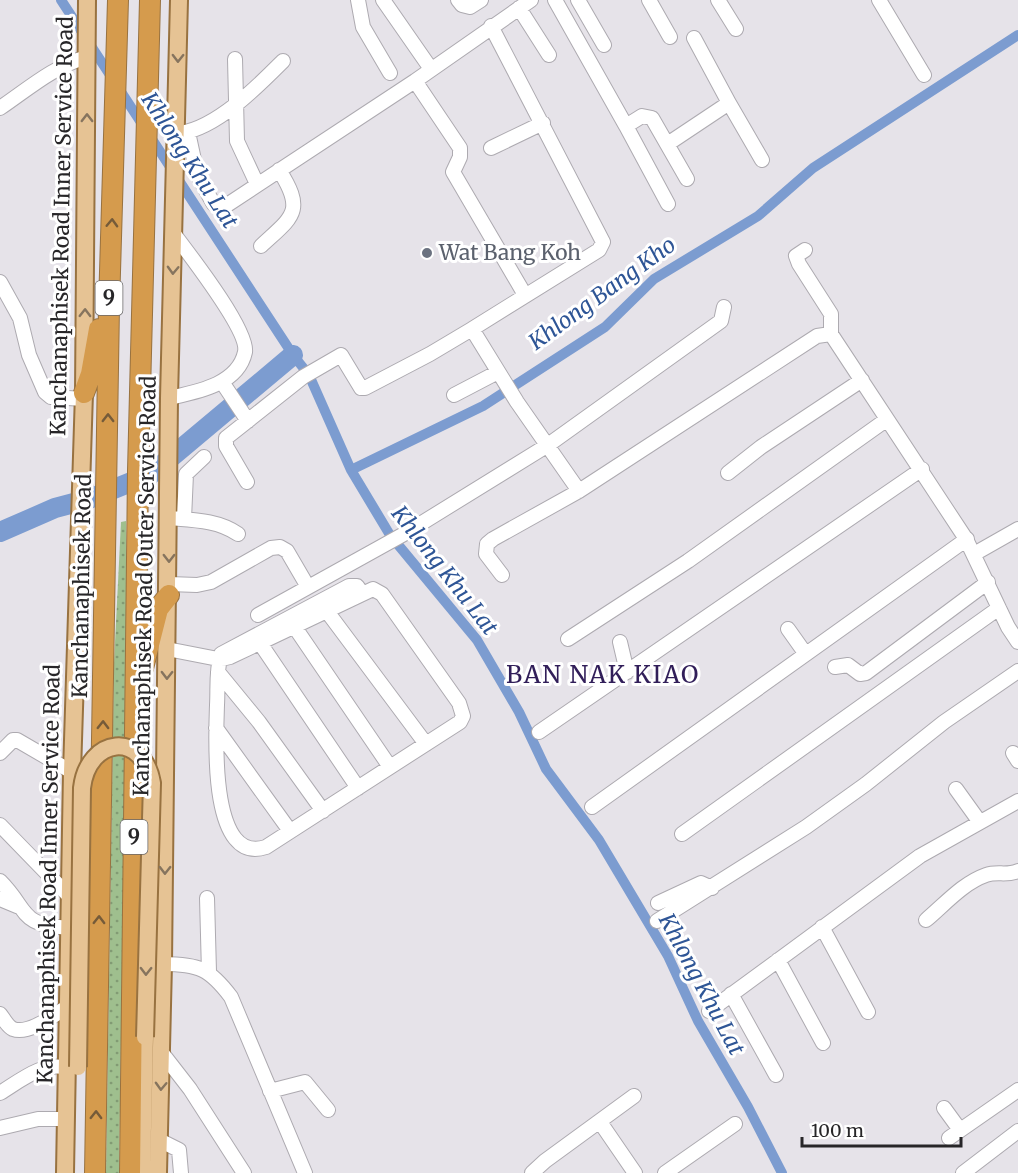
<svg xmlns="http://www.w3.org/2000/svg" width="1018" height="1173" viewBox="0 0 1018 1173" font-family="Merriweather,serif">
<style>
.grass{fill:url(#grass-dots)}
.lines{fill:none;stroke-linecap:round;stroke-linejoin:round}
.canal{stroke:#7c9cd0;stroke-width:10}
.river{stroke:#7c9cd0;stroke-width:20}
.minor-casing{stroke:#adaab0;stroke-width:16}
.major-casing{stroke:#987240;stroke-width:20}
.highway-casing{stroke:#987240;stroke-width:22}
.minor{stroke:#fff;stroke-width:14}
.major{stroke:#e6c394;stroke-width:16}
.highway{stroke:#d59b4d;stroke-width:20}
.major-bridge-casing{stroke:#987240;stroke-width:20;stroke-linecap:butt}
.major-bridge{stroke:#e6c394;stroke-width:16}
.oneway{stroke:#86745e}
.oneway2{stroke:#755b39}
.worship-dot{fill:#6b7280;stroke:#fff;stroke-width:2}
.labels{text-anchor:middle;stroke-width:6;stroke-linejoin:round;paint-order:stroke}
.shield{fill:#fff;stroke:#686768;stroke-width:1.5}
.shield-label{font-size:20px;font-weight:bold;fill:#272628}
.street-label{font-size:21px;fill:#272628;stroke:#fff}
.worship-label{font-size:21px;fill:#5b616d;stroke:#fff;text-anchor:start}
.water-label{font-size:22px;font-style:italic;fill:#2e5596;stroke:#fff}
.quarter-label{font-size:24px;letter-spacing:1.5px;fill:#311e59;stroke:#fff}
</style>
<defs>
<pattern id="grass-dots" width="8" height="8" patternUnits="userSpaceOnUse" patternTransform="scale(1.5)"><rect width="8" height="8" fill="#9fbf8e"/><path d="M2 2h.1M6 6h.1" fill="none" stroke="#829b74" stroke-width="1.8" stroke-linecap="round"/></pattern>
</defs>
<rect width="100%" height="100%" fill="#e6e3e9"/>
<path class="grass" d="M126,521L127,638L119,1173H106L114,663L121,522Z"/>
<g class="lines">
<path class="canal" d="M61,0L293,355L309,375L351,470L390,535L477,640L519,712L546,769L599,840L668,956L698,1021L748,1107L782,1173
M351,470L483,406L605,327L654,279L758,216L813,168L1018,35"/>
<path class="river" d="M0,532L55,508L89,499L151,474L293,355"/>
<g class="minor-casing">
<path id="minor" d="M358,0L363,27L390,73
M383,0L431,69
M458,0L462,5L470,7L481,0
M555,0L626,126L642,116L652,118L687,179
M578,0L604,45
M649,0L670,37
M718,0L736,29
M879,0L924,75
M519,8L549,55
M491,26L603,242L599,250L472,329L517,402L579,491
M235,59L237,141L257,184
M415,81L460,148V157L453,172L525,295
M729,103L762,160
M0,108C28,89 54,66 87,57
M626,126L668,204
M188,132L197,174L213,203L216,206L227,205L415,81L531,0
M181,133C218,127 258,86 283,61
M669,143L729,103L694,38
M491,148L543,123
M261,246C292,217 306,212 279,170
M805,250L796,256L799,264L831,314V334L966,539L1008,627L1018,642
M0,282L20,318L29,355L45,392L51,397L84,399
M222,382L248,421
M454,395L498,372
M169,398C196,392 238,385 245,352C249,331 189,254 174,234
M728,473L761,447L862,380
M247,482L226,446V438L303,377L341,355L361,388H365L430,354L472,329
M169,518C193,520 218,520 238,534
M184,519L186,474L204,457
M974,554L1018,529
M502,575L486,554L487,544L493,539L579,491L817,336L831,334
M169,584L197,585L211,582L271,548L280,547L287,551L308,587
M326,610L426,744
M258,615L404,534L548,445L721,321L724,307
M294,626L390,767
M788,629L805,653
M568,639L688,561L886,420
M620,642L627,672
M260,643L358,788
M167,649L213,658C220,658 224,659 230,657L373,589L382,594L459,703L463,716L460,722L266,847C209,866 216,736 217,705C218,689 216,670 221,654L349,586H357L362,593
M835,667L848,665L860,674L866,673L988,582
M218,672L259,722L323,811
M216,728L290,831
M539,732L922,469
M0,753L13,740H17L72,772
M1013,753L1018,761
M956,789L979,821
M592,807L967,539
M0,825L70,897
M682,834L999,608
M0,881C30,911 17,925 70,928
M207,898L209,972
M0,899L17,906
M658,903L701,883L712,888
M926,920C945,904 963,883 986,875C997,871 1007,876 1018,871
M657,921L806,827L866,784L944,722L1018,671
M822,927L868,1012
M778,960L823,1043
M163,964C199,964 210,969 231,997L305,1173
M731,994L776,1075
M709,1011L920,856L1018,801
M0,1014C4,1019 7,1026 13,1029C29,1035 54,1015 67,1007
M162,1053L190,1089L244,1173
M270,1091L305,1082L328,1110
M0,1093C20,1081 43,1061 67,1068
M944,1108L960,1130
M600,1122L635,1173
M0,1128L38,1119H66
M949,1138L1018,1090
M159,1140L179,1150L181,1173
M532,1173L545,1161L634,1096
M665,1173L735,1124
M963,1173L1018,1131"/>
</g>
<g class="major-casing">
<path id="major" d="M65,1173L72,772L84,393L87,0
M142,1173L145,1037
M158,1173L163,964L169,398L179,0"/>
</g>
<g class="highway-casing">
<path id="highway" d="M84,393L91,374L99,329
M143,668L158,609L169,595
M95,1173L109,306L118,0
M130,1173L138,471L150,0"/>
</g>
<use href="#minor" class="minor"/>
<use href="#major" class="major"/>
<use href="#highway" class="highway"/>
<g class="major-bridge-casing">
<path id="major-bridge" d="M78,1067L82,788C88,737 143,730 152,783L145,1037"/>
</g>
<use href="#major-bridge" class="major-bridge"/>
</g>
<defs><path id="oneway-chevron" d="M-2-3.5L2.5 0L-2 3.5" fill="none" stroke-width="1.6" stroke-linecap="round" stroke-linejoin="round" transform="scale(1.5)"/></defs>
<g class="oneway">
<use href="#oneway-chevron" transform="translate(178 58) rotate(91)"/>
<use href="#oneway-chevron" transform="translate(87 118) rotate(-90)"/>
<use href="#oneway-chevron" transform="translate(173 270) rotate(92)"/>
<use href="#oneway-chevron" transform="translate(85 313) rotate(-89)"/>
<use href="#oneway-chevron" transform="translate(169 558) rotate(90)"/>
<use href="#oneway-chevron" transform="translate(167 675) rotate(91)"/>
<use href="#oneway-chevron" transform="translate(165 870) rotate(91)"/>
<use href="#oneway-chevron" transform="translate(146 971) rotate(91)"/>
<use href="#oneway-chevron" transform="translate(161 1086) rotate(92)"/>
</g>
<g class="oneway2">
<use href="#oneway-chevron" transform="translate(112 223) rotate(-88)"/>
<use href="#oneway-chevron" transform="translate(108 418) rotate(-90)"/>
<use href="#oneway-chevron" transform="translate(103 725) rotate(-89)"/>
<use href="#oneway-chevron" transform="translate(99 920) rotate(-89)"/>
<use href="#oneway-chevron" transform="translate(96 1115) rotate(-89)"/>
</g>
<circle class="worship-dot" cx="427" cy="253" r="6"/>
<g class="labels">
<g class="shield">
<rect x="95.5" y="281" width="27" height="34" rx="4.5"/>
<rect x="120.5" y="820" width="27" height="34" rx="4.5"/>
</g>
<g class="shield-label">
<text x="109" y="305">9</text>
<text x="134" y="844">9</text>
</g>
<g class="street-label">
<text transform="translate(62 226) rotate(-89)" y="7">Kanchanaphisek Road Inner Service Road</text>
<text transform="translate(82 586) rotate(-89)" y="7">Kanchanaphisek Road</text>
<text transform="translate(145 586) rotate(-89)" y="7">Kanchanaphisek Road Outer Service Road</text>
<text transform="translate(49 874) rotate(-89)" y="7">Kanchanaphisek Road Inner Service Road</text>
</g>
<g class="worship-label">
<text x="439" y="260">Wat Bang Koh</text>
</g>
<g class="water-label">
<text transform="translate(190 160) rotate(57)" y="8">Khlong Khu Lat</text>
<text transform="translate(602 293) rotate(-36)" y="8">Khlong Bang Kho</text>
<text transform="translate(445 570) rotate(52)" y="8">Khlong Khu Lat</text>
<text transform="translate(702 984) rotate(62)" y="8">Khlong Khu Lat</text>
</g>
<g class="quarter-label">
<text x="603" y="683">BAN NAK KIAO</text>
</g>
</g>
<path d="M802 1137v9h159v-9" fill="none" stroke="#272628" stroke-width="3"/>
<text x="811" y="1137" font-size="18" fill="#272628" stroke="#ffffff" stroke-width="4.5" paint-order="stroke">100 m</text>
</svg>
